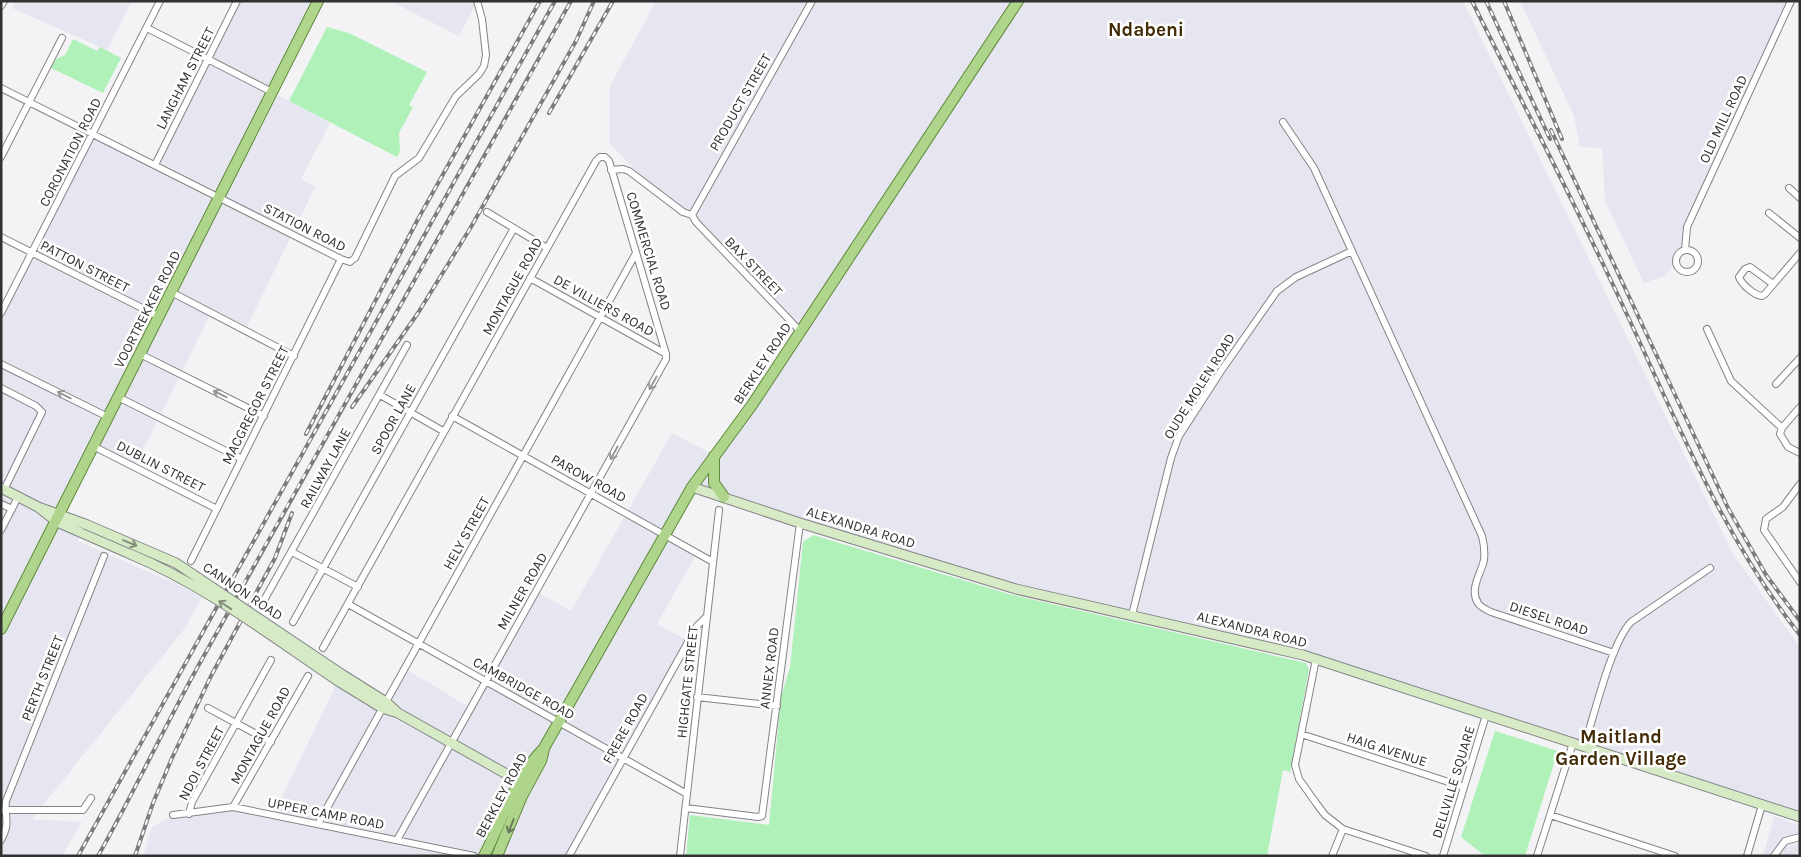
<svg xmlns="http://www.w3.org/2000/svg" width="1801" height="857" viewBox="0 0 1801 857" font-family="Karla,sans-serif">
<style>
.built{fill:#e6e6f0}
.green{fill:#b0f1b9}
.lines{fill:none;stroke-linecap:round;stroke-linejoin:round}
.street-casing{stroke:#848487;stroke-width:8}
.secondary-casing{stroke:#848487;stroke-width:11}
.primary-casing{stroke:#5f893a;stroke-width:12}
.street{stroke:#fff;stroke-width:6}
.secondary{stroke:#d6eac5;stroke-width:9}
.primary{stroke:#aed58b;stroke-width:10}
.rail-casing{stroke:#7c7c7e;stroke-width:4}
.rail{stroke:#fff;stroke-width:2;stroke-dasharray:5.5;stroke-linecap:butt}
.secondary-bridge-casing{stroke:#848487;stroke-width:11;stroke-linecap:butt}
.secondary-bridge{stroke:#d6eac5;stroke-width:9}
.oneway{stroke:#989898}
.oneway2{stroke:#848e7c}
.oneway3{stroke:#697b5a}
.labels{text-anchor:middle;stroke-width:5;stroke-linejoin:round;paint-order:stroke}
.street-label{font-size:14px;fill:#313132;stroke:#fff}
.district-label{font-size:19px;font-weight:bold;fill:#422b06;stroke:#fff}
</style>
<rect width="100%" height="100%" fill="#f3f3f6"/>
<path class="built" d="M15,1H132L107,50L12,8Z
M237,1H318L272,92L330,123L301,179L315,187L245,331L211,313L135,466L93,446L57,521L82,533L78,541L179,585L202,598L185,628L32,819L82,822L62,856H1V303L5,305L92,134L155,165Z
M390,1H477L459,36Z
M656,1H1463L1733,554L1800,647V817L1303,655L1016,588L692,487L664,534L697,553L657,624L688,641L569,856H497L521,782L484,856H143L152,827L173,815L233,807L273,815L338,681L382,708L404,668L471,708L536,591L571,611L672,433L714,455L800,331L693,216L681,217L609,143L610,86Z
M1520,1H1791L1687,227L1685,250L1665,276L1644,283L1605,201L1602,148L1580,147L1574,116Z
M1774,816L1800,826V856H1763Z"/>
<path class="green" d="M327,27L349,33L427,72L409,105L413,107L399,133L400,151L397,157L289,101Z
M73,39L97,51L100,47L121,58L103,93L51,68L56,59L65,55Z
M813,535L1009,594L1306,663L1309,669L1290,772L1283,770L1267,856H686L690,815L769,825L781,697L790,667L803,542Z
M1495,731L1558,751L1525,856H1485L1461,837Z"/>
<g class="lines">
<g class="street-casing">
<path id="street" d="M1,6L4,1
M147,28L272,92
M1,88L341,259L350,262L355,258L395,176L419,158L456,96L479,74L484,66L486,55L482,19L477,1
M1283,122L1314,168L1482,536C1484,544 1485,551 1484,560C1481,574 1469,589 1478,603C1480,607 1487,610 1491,612L1614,653
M1,157L62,38
M155,165L237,1
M611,170L623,169L629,171L683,212L692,215
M1789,188L1800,198
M487,212L547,248
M1769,213L1800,238
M1,237L158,316
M1685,250L1687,227L1791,1
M1676 261a11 11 0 1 1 22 0a11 11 0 1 1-22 0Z
M530,278L666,354
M1773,284L1750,267L1745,269L1739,277C1742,285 1754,295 1762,296L1765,294L1800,253
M171,292L294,356
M1,313L160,1
M1707,329L1731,381L1782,428
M800,331L696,222L692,215L812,1
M140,354L264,416
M1,364L108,417
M1776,384L1800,358
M1,388L36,406L42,412L4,490
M380,395L443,431
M118,397L242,459
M1800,407L1782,428L1780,434L1788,447L1800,453
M452,416L713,562
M93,446L217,509
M1800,484L1783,507L1766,519L1764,530L1800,582
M1,504L12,509
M1,530L18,497
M292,552L358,587
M191,561L341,259
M263,602L407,345
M348,604L687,794
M1132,615L1171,458L1179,436L1221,371L1277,291L1296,277L1352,251
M293,622L514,228
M323,648L596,161L600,157H605L609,161L666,354V359L397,840
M1316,659L1295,765L1299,779L1316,803L1325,815L1343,829L1426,856
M697,697L777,706
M208,708L271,742
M1301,734L1464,787
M1584,747C1594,716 1611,643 1631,622L1710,568
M233,807L308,676
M686,808L758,817L762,816L800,523
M2,810H83L91,798
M189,814L192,802L271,660
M173,815L233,807L474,856
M1550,815L1675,856
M318,824L636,253
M1,840C11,822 4,818 6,801L104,556
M569,856L697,626L707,616
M680,856L719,510
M1332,856L1343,829
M1443,856L1486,715
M1537,856L1573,743
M1747,856L1762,805
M1774,856L1785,841L1800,837"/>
</g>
<g class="secondary-casing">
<path id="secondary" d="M692,487L800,523L1016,589L1303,655L1800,817
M1,488L38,507L85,524
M38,507L57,522L130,554
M343,675L386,702L396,711
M338,681L382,708L398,713L526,785"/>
</g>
<g class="primary-casing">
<path id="primary" d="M714,456V483L724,497
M1,629L318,1
M484,856C502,821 516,776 544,748L692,487L752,405L1018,1
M497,856L522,796L541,761L544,749"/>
</g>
<use href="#street" class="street"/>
<use href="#secondary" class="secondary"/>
<use href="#primary" class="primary"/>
<g class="rail-casing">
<path id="rail" d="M1472,1C1522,103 1575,203 1623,306C1676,419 1722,536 1800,635
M1486,1L1550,139
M1504,1L1562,139
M549,113L613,1
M1551,130L1728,508L1766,575L1800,621
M352,407L418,313L471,227L576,41L594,1
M306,434L418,219L540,1
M78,856L555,1
M98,856C136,789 168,719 206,652C326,434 451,219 571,1
M135,856L153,803L172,758L211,676L275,558L292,513"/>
</g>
<use href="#rail" class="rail"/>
<g class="secondary-bridge-casing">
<path id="secondary-bridge" d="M85,524L176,563L343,675
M130,554C205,585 271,636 338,681"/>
</g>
<use href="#secondary-bridge" class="secondary-bridge"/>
</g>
<defs><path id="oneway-shaft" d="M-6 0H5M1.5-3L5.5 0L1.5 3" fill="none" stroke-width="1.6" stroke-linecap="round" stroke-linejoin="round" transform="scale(1.25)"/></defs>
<g class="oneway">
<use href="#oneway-shaft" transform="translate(653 383) rotate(119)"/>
<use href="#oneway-shaft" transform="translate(220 394) rotate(-154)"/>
<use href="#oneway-shaft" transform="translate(64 395) rotate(-153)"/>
<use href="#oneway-shaft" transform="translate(614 453) rotate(119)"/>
</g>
<g class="oneway2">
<use href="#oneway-shaft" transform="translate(130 543) rotate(22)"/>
<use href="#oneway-shaft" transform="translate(225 605) rotate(-146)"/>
</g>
<use class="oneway3" href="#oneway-shaft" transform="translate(511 826) rotate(111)"/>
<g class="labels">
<g class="street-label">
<text transform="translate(185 78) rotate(-63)" y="5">LANGHAM STREET</text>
<text transform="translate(740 102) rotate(-60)" y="5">PRODUCT STREET</text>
<text transform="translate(1723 119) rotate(-65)" y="5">OLD MILL ROAD</text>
<text transform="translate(70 152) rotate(-63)" y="5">CORONATION ROAD</text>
<text transform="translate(305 227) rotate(27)" y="5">STATION ROAD</text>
<text transform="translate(649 251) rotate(73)" y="5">COMMERCIAL ROAD</text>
<text transform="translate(85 266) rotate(27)" y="5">PATTON STREET</text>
<text transform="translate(754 266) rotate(46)" y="5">BAX STREET</text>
<text transform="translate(512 286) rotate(-61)" y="5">MONTAGUE ROAD</text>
<text transform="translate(604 305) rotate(29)" y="5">DE VILLIERS ROAD</text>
<text transform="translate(147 309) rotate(-63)" y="5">VOORTREKKER ROAD</text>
<text transform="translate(762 363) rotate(-57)" y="5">BERKLEY ROAD</text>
<text transform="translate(1199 386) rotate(-58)" y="5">OUDE MOLEN ROAD</text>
<text transform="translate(255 405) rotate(-63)" y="5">MACGREGOR STREET</text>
<text transform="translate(393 419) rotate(-61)" y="5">SPOOR LANE</text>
<text transform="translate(161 466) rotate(27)" y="5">DUBLIN STREET</text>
<text transform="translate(325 468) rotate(-61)" y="5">RAILWAY LANE</text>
<text transform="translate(589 478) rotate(29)" y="5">PAROW ROAD</text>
<text transform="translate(861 527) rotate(17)" y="5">ALEXANDRA ROAD</text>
<text transform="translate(466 533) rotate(-61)" y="5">HELY STREET</text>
<text transform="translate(243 591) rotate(34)" y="5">CANNON ROAD</text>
<text transform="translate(522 591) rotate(-60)" y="5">MILNER ROAD</text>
<text transform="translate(1549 618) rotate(18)" y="5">DIESEL ROAD</text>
<text transform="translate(1252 629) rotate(14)" y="5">ALEXANDRA ROAD</text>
<text transform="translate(769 668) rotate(-83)" y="5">ANNEX ROAD</text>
<text transform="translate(42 678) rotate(-68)" y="5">PERTH STREET</text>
<text transform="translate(687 682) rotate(-84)" y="5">HIGHGATE STREET</text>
<text transform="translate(524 688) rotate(29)" y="5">CAMBRIDGE ROAD</text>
<text transform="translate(625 728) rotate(-61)" y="5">FRERE ROAD</text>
<text transform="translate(260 735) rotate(-61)" y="5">MONTAGUE ROAD</text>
<text transform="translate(1387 749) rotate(18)" y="5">HAIG AVENUE</text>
<text transform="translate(201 763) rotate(-62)" y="5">NDOI STREET</text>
<text transform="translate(1453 782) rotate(-73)" y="5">DELLVILLE SQUARE</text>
<text transform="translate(501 795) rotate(-62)" y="5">BERKLEY ROAD</text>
<text transform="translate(326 813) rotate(11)" y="5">UPPER CAMP ROAD</text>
</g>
<g class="district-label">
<text x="1146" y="36">Ndabeni</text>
<text x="1621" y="743">Maitland<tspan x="1621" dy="22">Garden Village</tspan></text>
</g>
</g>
<rect width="1801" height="857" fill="none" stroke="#313132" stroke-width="5"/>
</svg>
